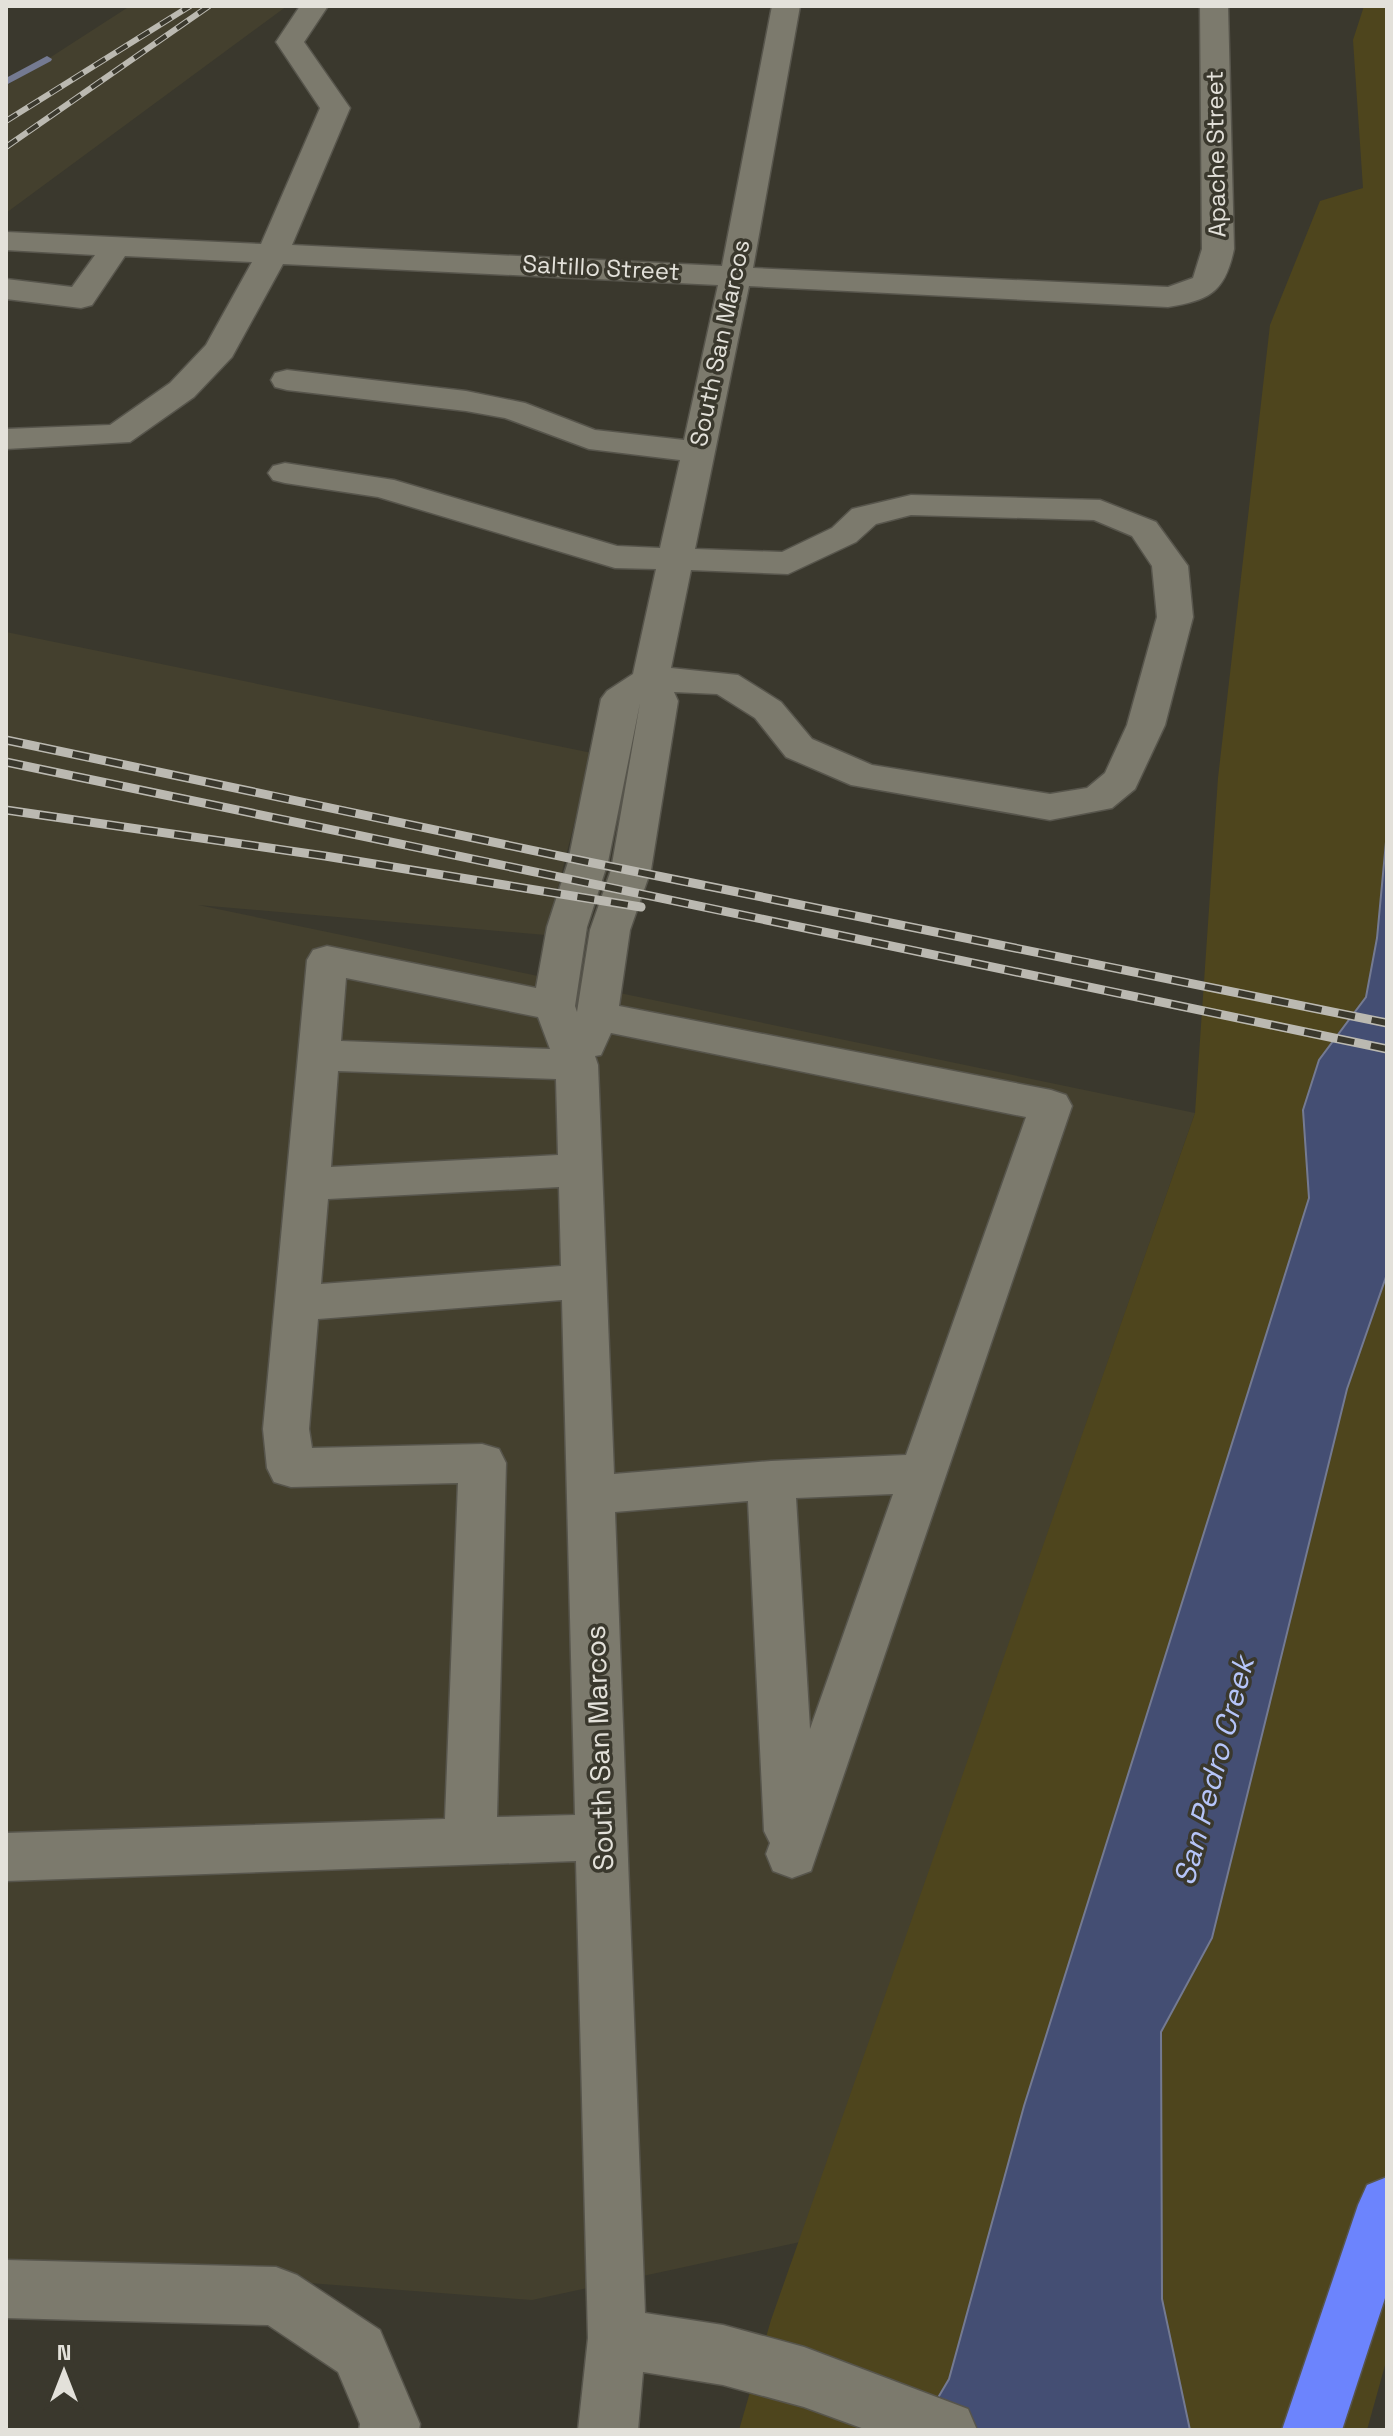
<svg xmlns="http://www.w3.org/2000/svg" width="1393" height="2436" viewBox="0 0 1393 2436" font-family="'Space Grotesk',sans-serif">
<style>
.built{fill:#44402e}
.green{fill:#4e451d}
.water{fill:#444e73;stroke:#747a92;stroke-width:2}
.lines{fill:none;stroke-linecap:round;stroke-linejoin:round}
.stream{fill:#747a92;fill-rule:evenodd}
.minor-casing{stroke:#57554c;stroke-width:3}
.highway-casing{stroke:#57554c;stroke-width:3}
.minor{fill:#7c7a6d;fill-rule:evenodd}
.highway{fill:#6c84fd;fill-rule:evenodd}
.rail-far1-casing{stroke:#bbb9b1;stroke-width:6}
.rail-casing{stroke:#bbb9b1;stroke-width:9}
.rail-far1{stroke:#3a382d;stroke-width:4;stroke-dasharray:13;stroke-linecap:butt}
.rail{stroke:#3a382d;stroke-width:6;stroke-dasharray:17;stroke-linecap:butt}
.labels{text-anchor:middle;stroke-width:7;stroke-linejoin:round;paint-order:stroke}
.far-street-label{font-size:24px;fill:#e3e1da;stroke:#3a382d}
.street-label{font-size:28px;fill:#e3e1da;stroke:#3a382d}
.water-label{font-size:30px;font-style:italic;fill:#b5c4f8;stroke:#3a382d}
</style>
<rect width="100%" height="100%" fill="#3a382d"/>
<path class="built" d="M130,6H287L6,213V86Z
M6,632L592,753L546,935L198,905L1195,1113L800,2242L532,2300L6,2260Z"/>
<path class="green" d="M1364,6H1387V2358L1367,2430H739L771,2320L1195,1113L1218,778L1270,325L1320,201L1363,188L1353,40Z"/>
<path class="water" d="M1387,831V1274L1347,1389L1212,1938L1161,2032L1162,2299L1190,2430H919L949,2379L1024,2106L1309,1198L1303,1110L1319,1060L1366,997L1377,938Z"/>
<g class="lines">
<path class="stream" d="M47,56L52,59L51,61L6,85V78Z"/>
<g class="minor-casing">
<path id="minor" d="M300,6H328L304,42L350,108L292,245L722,266L772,6H800L753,268L1168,287L1193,278L1202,249L1200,6H1228L1234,249C1225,292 1210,300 1168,307L749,286L695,549L782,552L832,528L852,509L911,495L1100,500L1156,522L1188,566L1193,617L1165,725L1135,789L1112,808L1050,820L851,785L786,757L755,718L717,694L674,692L678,701L651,870L630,930L619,1006L1051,1090L1066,1095L1072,1106L811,1871L792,1878L773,1871L766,1854L770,1843L764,1831L748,1501L615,1512L645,2313L723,2325L804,2347L968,2409L977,2430H867L804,2407L723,2385L643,2372L638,2430H578L588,2338L576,1861L6,1881V1833L445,1819L458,1483L291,1487L274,1482L267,1468L263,1429L307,960L313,950L327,946L536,988L547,927L568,862L601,699L607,691L633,674L656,569L615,568L378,497L285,483L273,480L268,473L273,466L285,463L394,480L617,546L660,548L680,460L589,449L505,418L466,411L287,390L275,387L271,380L275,373L287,370L466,391L525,403L595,430L684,440L718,285L283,264L232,357L194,397L130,442L6,449V429L110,425L170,383L206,345L252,262L125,256L92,305L81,308L6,299V279L72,287L95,255L6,250V232L261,244L320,108L276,42ZM911,515L1094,520L1132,536L1152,566L1157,617L1127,725L1105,773L1087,788L1050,794L872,765L812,739L781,702L738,675L671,668L691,570L788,574L856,542L876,524ZM640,703L611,870L590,930L577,1012L575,1006L587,927L608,862ZM346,978L538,1017L550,1049L341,1041ZM611,1033L1026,1117L906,1455L771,1461L614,1474L598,1065L595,1056L601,1055ZM338,1071L556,1079L558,1155L331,1167ZM559,1187L561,1266L321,1284L328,1199ZM562,1300L575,1815L497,1817L506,1463L499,1449L482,1444L312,1448L309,1429L318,1319ZM893,1494L810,1729L796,1498Z
M6,2260L276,2267L297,2275L380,2330L420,2424L419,2430H359L360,2424L338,2372L268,2325L6,2318Z"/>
</g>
<g class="highway-casing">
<path id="highway" d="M1387,2177V2292L1342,2430H1282L1358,2205L1367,2185Z"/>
</g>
<use href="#minor" class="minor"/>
<use href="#highway" class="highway"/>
<g class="rail-far1-casing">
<path id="rail-far1" d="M6,121L190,6
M6,147L209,6"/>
</g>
<g class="rail-casing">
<path id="rail" d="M6,740L588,862L1387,1023
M6,762L1387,1049
M6,810L325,856L641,907"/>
</g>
<use href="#rail-far1" class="rail-far1"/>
<use href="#rail" class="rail"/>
</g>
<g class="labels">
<g class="far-street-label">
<text transform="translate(1216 154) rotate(-91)" y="8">Apache Street</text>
<text transform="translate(601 268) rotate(3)" y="8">Saltillo Street</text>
<text transform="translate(720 343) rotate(-78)" y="8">South San Marcos</text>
</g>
<g class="street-label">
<text transform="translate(599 1748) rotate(-92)" y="10">South San Marcos</text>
</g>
<g class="water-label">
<text transform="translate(1214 1771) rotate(-75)" y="10">San Pedro Creek</text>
</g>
</g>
<rect width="1393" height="2436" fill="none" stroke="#e3e1da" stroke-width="16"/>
<g transform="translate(64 2372)" stroke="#3a382d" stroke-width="6" paint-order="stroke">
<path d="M0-6L14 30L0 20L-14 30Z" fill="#e3e1da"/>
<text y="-12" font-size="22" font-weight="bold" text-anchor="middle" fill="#e3e1da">N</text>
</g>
</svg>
